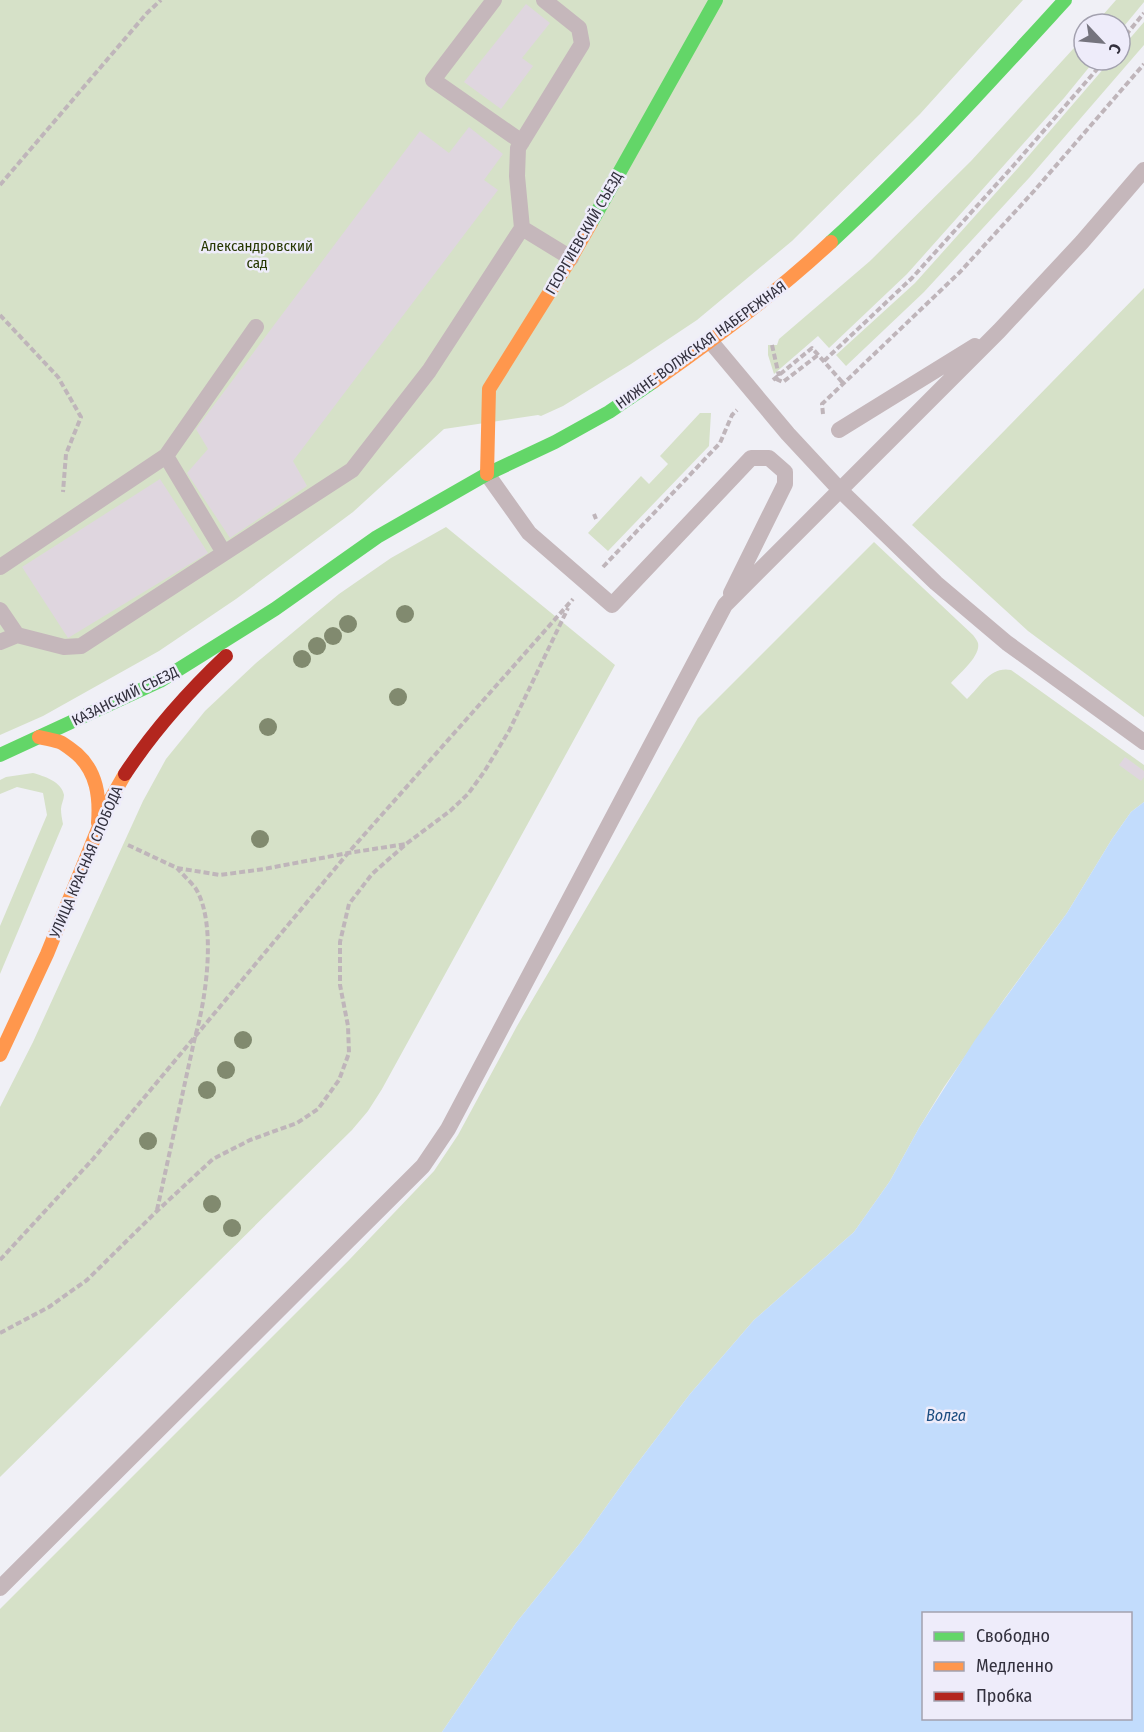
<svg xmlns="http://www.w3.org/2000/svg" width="1144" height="1732" viewBox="0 0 1144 1732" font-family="'Fira Sans Condensed',sans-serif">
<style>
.green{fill:#d6e1c8}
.water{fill:#c2dcfc;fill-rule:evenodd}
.building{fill:#dfd6df}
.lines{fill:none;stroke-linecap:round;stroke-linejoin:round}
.path{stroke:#bfb5ba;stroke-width:4;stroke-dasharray:6 3;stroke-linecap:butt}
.lane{stroke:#c5b7bb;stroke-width:16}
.fast{stroke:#63d668;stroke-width:14}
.slow{stroke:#ff974d;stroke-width:14}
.jam{stroke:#b3261e;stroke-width:14}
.tree{fill:#818a6f}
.labels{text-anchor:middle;stroke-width:5;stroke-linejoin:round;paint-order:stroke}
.street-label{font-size:15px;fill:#33313e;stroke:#eeecfa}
.park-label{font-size:15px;fill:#263700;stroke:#eeecfa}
.water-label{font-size:16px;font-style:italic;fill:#1b4d81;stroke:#eeecfa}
</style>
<rect width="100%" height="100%" fill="#f0f0f6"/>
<path class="green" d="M0,0H1023L920,114L792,241L697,320L631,364L563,406L541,416L538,415L444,429L353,512L236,599L159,651L43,716L0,735Z
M1116,0H1144V2L1120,31V24H1095Z
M1144,22V45L1029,178L924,292L846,366L836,355L915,283L1018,168L1111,60H1120V50Z
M1084,37V60H1095L1064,98L907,274L829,348L818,336L774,374L768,355V345H777L779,339L870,261L971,161Z
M1144,288V717L1028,631L912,525Z
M700,413H711L709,446L608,551L588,533L641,476L649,484L668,464L660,456Z
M446,527L615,665L382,1089L368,1111L352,1130L0,1477V1107L33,1042L143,801L166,759L205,711L256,663L339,594L391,558Z
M874,542L973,635C975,638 977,640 978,643C981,656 959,674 951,683L967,699C981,686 990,666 1011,670L1144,765V802L1131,812L1112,839L1067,913L1005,998L944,1087L919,1128L890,1181L854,1232L754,1320L690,1394L633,1469L581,1542L516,1623L442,1732H0V1609L350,1259L434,1171L458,1135L517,1026L698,718Z
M33,773C44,776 62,782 64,795C64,800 61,804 61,809C61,814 62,819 63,824L0,974V926L47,815L43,793L17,787L0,794V780L6,777Z"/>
<path class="water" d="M1144,802V1732H442L516,1623L581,1542L633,1469L690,1394L754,1320L854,1232L890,1181L919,1128L975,1040L1067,913L1112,839L1131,812ZM924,1614H1130V1718H924Z"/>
<path class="building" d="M526,4L550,23L522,58L533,66L501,109L464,82Z
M469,127L503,154L484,180L498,190L293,461L307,486L230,538L187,473L208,449L196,429L420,131L449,153Z
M160,479L208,553L68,638L22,567Z
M1125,757L1144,771V777L1141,781L1119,765Z"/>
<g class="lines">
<path class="path" d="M1120,42L1144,13
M0,185L147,13L161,0
M0,315L58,377L81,417L66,454L63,492
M772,345L779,376
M824,361L912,278L1014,165L1105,60
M776,379L783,382L818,355
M773,380L812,348L843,383
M823,414L822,404L960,272L1034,191L1144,64
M594,514L596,519
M603,567L720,443L732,415L737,410
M128,845L177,868L220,875L264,869L348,853L406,844
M157,1210L195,1037C206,1000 217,924 196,889C191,882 183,875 177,868
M0,1260L93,1159L348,853L573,599
M0,1333L49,1307L87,1280L157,1211L213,1159L250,1140L297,1123L318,1109L339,1080L349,1053L348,1026L340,985V942L349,904L372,874L406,844L450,811L468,794L484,772L509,731L568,608"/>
<path class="lane" d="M494,0L433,80L522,142
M522,228L517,176L518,148L582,44L579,28L544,0
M711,342L788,434L841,491L936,583L1007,643L1144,742
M839,430L975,346
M166,456L256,327
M487,474L529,533L612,605L751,458H769L785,472V484L731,593
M0,567L166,456L224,553
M0,610L17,635
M0,642L17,635L64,647L81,646L352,470L429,371L522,228L571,258
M0,1588L423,1166L448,1129L725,605L999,331L1082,242L1144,170"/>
<path class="fast" d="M591,223L716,0
M831,242C914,166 989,83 1065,0
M0,755L160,681L275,609L377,537L487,474L555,442L609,412L653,382"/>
<path class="slow" d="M653,382C715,339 775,294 831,242
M487,474L489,389L571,258L591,223
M39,737C46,739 55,740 62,743C67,746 72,750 77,754C97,772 100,797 98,823
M0,1055L47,954L109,802L125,774"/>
<path class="jam" d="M125,774C154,730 188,692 226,656"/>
</g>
<g class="tree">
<circle cx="405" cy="614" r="9"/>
<circle cx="348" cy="624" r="9"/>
<circle cx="333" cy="636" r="9"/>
<circle cx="317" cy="646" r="9"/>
<circle cx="302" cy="659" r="9"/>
<circle cx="398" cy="697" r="9"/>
<circle cx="268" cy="727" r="9"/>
<circle cx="260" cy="839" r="9"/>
<circle cx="243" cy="1040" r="9"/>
<circle cx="226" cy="1070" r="9"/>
<circle cx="207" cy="1090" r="9"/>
<circle cx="148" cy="1141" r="9"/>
<circle cx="212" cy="1204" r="9"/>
<circle cx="232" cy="1228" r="9"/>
</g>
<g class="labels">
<g class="street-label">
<text transform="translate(584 233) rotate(-60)" y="5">ГЕОРГИЕВСКИЙ СЪЕЗД</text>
<text transform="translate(701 345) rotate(-36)" y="5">НИЖНЕ-ВОЛЖСКАЯ НАБЕРЕЖНАЯ</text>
<text transform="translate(125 696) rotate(-26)" y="5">КАЗАНСКИЙ СЪЕЗД</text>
<text transform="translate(86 862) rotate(-67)" y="5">УЛИЦА КРАСНАЯ СЛОБОДА</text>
</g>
<g class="park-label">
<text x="257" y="251">Александровский<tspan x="257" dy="17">сад</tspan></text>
</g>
<g class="water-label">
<text x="946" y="1421">Волга</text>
</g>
</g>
<rect x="922" y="1612" width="210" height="108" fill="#eeecfa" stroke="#a3a1af" stroke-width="1.5"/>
<rect x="934" y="1632" width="30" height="9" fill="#63d668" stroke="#a3a1af" stroke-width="1.5"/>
<text x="976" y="1642" font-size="18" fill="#33313e">Свободно</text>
<rect x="934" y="1662" width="30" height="9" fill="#ff974d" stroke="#a3a1af" stroke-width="1.5"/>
<text x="976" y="1672" font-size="18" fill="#33313e">Медленно</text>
<rect x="934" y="1692" width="30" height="9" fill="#b3261e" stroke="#a3a1af" stroke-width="1.5"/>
<text x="976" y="1702" font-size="18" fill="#33313e">Пробка</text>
<g transform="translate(1102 42) rotate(116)"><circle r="28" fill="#eeecfa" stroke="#a3a1af" stroke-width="1.5"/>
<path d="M0-4.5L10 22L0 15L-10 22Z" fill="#75747e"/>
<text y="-9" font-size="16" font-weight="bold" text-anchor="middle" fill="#33313e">С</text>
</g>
</svg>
